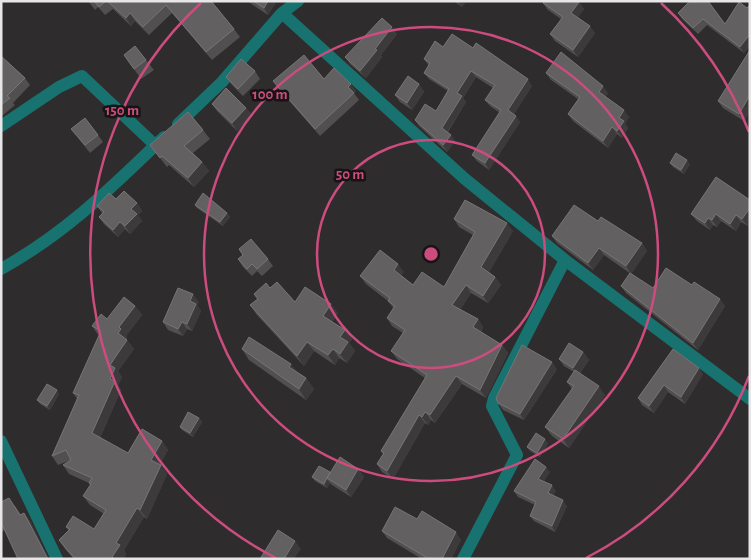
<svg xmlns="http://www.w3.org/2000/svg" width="751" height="560" viewBox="0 0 751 560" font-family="'Alegreya Sans',sans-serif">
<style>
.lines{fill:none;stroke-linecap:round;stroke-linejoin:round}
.street{stroke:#187370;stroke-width:12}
.wall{fill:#524f51}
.shaded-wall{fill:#3d3a3c}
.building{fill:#626061;stroke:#777576}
.ring{fill:none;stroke:#cc4c7e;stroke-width:2.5}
.centre{fill:#cc4c7e;stroke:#161415;stroke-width:2.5}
.ring-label{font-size:15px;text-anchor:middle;font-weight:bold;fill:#cc4c7e;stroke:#161415;stroke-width:5;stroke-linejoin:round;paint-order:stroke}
</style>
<rect width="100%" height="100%" fill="#2f2c2d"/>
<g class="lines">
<path class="street" d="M282,13L465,179L565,260L750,399
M178,124L222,82L282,13L298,1
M1,126L59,87L82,76L155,145
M1,269C66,233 111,188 164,137
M1,441L57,559
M463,559L517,455L492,406L494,398L565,260"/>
</g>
<path class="wall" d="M88,1H211L234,29L240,37L212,60L172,13L149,35L135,21L131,26L113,9L105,15L98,7L95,10Z
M247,1H277L268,15Z
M454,1H466L462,7Z
M690,1L725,24L747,8L750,5V46L744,53L707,25L698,34L682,19L678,13Z
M579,2L584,9L578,17L595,33L578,57L555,41L550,34L561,19L548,10L543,3Z
M397,34L381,55L382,57L366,78L350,64L345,57Z
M443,47L473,48L532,86L514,114L520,122L489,170L477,161L472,155L500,113L490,106L485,100L493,88L476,77L463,98L466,102L448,132L455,141L447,152L419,126L415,120L436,111L448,91L429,79L424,73L429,66L424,59Z
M750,50V112L744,121L723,108L718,101Z
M124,55L146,60L154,70L141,79Z
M1,56L25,78L30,85L13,103L15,105L2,116L1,115Z
M255,71L260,79L243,96L231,84L226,77Z
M546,73L608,93L605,97L629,117L625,123L628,128L622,138L617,134L608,148L573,121L568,114L578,99L551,80Z
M324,79L356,91L354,93L359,100L320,136L278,88L273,81Z
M419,84L424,92L412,110L400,102L395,95Z
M212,104L246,108L252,115L237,131L217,111Z
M71,129L98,135L103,142L90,153Z
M203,130L210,139L193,153L202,162L209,171L194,187L169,165L167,167L150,145Z
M670,163L690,164L684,174L673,167Z
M116,199L137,203L142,211L138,215L142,221L130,234L125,229L118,237L104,224L99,217L102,213L97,206Z
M750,200V223L748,226L741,222L736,231L721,221L717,227L713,225L710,230L697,221L691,214Z
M195,205L227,213L230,217L223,226L197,208Z
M454,219L513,231L489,272L495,277L501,285L488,303L471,293L460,310L478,319L483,327L481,332L502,345L508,353L486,398L462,384L435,423L431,420L428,425L425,423L393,479L382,472L377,464L383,454L381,451L425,378L397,359L391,351L403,333L392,326L387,318L393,308L388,301L366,284L360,276L404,272L401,275L413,285L444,287L473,235L459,227Z
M598,221L642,243L647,251L631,274L604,255L593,270L557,243L552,236Z
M239,249L268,259L273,266L262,276L257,271L252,276L243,267L238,259L243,255Z
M692,285L725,306L698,350L626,293L621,286L653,288Z
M270,288L295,302L338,313L332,322L345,330L352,339L349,343L355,351L347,363L339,358L335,365L314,351L304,366L257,315L250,305L257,299L254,294Z
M199,302L197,305L201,311L192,331L187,329L183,336L168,330L163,322Z
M135,306L142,315L126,336L127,338L126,339L134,349L118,371L122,377L118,385L121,390L100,438L128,453L162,441L168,450L160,464L167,474L147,519L144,517L124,550L126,554L124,559H74L65,549L59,540L69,531L66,527L94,529L104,514L90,505L83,496L90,485L89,483L69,474L63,465L71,460L58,465L52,456L77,399L73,393L99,336L92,326Z
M242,349L298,373L306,378L314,389L306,400L249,360Z
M673,349L703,374L685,404L668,392L654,413L642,405L638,398Z
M583,352L589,360L580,373L605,395L569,448L552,436L545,427L572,389L567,382L574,372L564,366L559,359Z
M557,369L524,420L503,410L498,403Z
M59,394L50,410L40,404L37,400Z
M199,418L202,422L193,437L182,430L180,427Z
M548,443L540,457L530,451L527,447Z
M358,469L364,477L351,497L332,485L330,483L327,488L315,481L312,477L330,472Z
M550,472L544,481L556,491L553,495L567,506L555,532L534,521L530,516L535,505L518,497L514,491Z
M1,502L15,506L21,515L31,522L5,530L1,532Z
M417,519L461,540L451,559H422L387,538L382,531Z"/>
<path class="shaded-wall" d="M268,1H277L268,15L264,8Z
M457,1H466L462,7Z
M579,2L584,9L576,20L571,13Z
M130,13L135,21L131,26L126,18Z
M590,26L595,33L578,57L573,50Z
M392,27L397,34L381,55L382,57L366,78L360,71L375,49Z
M750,34V46L744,53L740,47Z
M471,71L476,77L463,98L466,102L446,134L442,128L457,93Z
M528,79L532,86L512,117L508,110Z
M351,84L356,91L353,95L348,87Z
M419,84L424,92L412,110L407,103Z
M603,86L608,93L604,99L599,92Z
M750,95V112L744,121L739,114Z
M246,108L252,115L237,131L232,123Z
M624,110L629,117L625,123L628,128L622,138L617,131L619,118Z
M516,116L520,122L489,170L485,163Z
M612,127L617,134L608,148L603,141Z
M451,135L455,141L447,152L443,145Z
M687,160L690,164L684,174L681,170Z
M202,162L209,171L194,187L188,178Z
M137,203L142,211L138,215L142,221L130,234L125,226L131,209Z
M750,208V223L748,226L742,219Z
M227,213L230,217L223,226L220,222Z
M716,214L721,221L717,227L712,220Z
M736,215L741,222L736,231L730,224Z
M708,218L713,225L710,230L705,223Z
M120,222L125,229L118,237L113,230Z
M507,223L513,231L487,275L481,267Z
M642,243L647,251L631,274L626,266Z
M599,248L604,255L593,270L588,263Z
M398,264L404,272L400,278L394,270Z
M495,277L501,285L488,303L483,296Z
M466,285L471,293L458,313L452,305Z
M193,294L199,302L197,305L201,311L192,331L187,324L190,301Z
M720,299L725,306L698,350L693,343Z
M331,304L338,313L330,325L323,316Z
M135,306L142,315L126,336L127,338L124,342L118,333L119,327Z
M478,319L483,327L479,335L473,327Z
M182,322L187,329L183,336L178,329Z
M345,330L352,339L349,343L355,351L347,363L340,354V337Z
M127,340L134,349L118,371L122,377L118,385L121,390L98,442L92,433L110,379V365Z
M307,342L314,351L304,366L297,356Z
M502,345L508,353L486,398L480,390Z
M333,349L339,358L335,365L328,355Z
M583,352L589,360L578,375L573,368Z
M552,362L557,369L524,420L520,414Z
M291,364L299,374L289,367Z
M699,368L703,374L685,404L681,397Z
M456,376L462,384L435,423L430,415Z
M306,378L314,389L306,400L299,389Z
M664,385L668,392L654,413L649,406Z
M599,386L605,395L569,448L563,439Z
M57,390L59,394L50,410L47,406Z
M425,412L431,420L428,425L422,417Z
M419,415L425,423L393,479L387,471Z
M199,418L202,422L193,437L190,433Z
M545,439L548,443L540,457L537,453Z
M162,441L168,450L157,469L151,460Z
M161,465L167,474L147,519L140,510Z
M546,467L550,472L542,484L538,479Z
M358,469L364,477L351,497L346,490Z
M327,479L330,483L327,488L324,484Z
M552,485L556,491L552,498L548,493Z
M563,500L567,506L555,532L552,526Z
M137,508L144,517L124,550L126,554L124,559H113L112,557L116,543Z
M24,513L31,522L49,559H48Z
M456,532L461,540L451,559H442Z
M295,541L301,549L294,559H284Z"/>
<path class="building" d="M94,1H106L99,7Z
M107,1H211L234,29L206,52L166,5L143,27L130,13L126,18Z
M253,1H268L264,8Z
M544,1H578L579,2L571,13L590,26L573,50L550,34L563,17L543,3Z
M690,1H708L725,24L739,2L747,8L750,5V34L740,47L703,19L693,28L678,13Z
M382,18L392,27L375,49L377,50L360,71L345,57Z
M452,34L473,48L476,43L528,79L508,110L516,116L485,163L472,155L501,110L485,100L495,85L471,71L457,93L462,96L442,128L451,135L443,145L415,120L425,104L436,111L449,89L424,73L430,63L424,59L435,41L443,47Z
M135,46L146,60L134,69L124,55Z
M750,50V95L739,114L718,101Z
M561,52L603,86L599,92L624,110L619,118L624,121L617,131L612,127L603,141L568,114L580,97L546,73Z
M304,55L324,79L334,68L351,84L348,87L354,93L315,129L273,81Z
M1,56L25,78L7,96L10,98L1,105Z
M241,59L255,71L238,89L226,77Z
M408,76L419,84L407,103L395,95Z
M226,88L246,108L232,123L212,104Z
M188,112L203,130L184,146L202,162L188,178L162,156L160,158L150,145Z
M85,118L98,135L85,145L71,129Z
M676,153L687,160L681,170L670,163Z
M716,177L750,200V208L742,219L736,215L730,224L716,214L712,220L708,218L705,223L691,214Z
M124,191L137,203L131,209L137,214L125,226L120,222L113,230L99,217L104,212L97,206L109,193L116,199Z
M203,193L227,213L220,222L195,205Z
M465,200L507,223L481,267L495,277L483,296L466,285L452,305L478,319L473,327L502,345L480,390L456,376L430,415L425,412L422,417L419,415L387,471L377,464L384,453L381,451L427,375L391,351L405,330L387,318L395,306L388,301L390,298L360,276L380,250L398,264L394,270L413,285L422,272L444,287L475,232L454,219Z
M574,205L598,221L601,217L642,243L626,266L599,248L588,263L552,236Z
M251,239L268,259L257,269L252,264L247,269L238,259L243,255L239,249Z
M666,268L692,285L694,282L720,299L693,343L621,286L630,273L653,288Z
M277,282L295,302L305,287L331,304L323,316L345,330L340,337L348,342L340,354L333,349L328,355L307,342L297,356L250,305L258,299L254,294L266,283L270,288Z
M178,288L193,294L190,301L196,304L187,324L182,322L178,329L163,322Z
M124,297L135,306L119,327L121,329L118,333L127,340L110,365L115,368L110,379L115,381L92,433L128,453L142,429L162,441L151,460L161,465L140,510L137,508L116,543L120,545L112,557L115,559H75L59,540L70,529L66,527L73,516L94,529L106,510L83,496L91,484L89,483L92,478L63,465L71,460L66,450L52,456L79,395L73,393L101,331L92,326L101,314L107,319Z
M249,337L291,364L289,367L306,378L299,389L242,349Z
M569,343L583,352L573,368L559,359Z
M522,345L552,362L520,414L498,403L496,398Z
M673,349L699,368L681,397L664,385L649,406L638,398Z
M575,370L599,386L563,439L545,427L574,386L567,382Z
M47,384L57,390L47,406L37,400Z
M188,412L199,418L190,433L180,427Z
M536,433L545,439L537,453L527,447Z
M340,457L358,469L346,490L327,478Z
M535,459L546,467L538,479L552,485L548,493L563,500L552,526L530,516L536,502L514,491Z
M319,466L330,472L324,484L312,477Z
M9,498L20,515L24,513L48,559H18L1,522V502Z
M395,507L417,519L422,511L456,532L442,559H429L382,531Z
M278,530L295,541L284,559H260Z"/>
<g class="ring">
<circle cx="431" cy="254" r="114"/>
<circle cx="431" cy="254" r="227"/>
<path d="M749 376A341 341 0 0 1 586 558M276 558A341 341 0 0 1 201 3M661 3A341 341 0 0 1 749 132"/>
</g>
<circle cx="431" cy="254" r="8" class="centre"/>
<g class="ring-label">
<text x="270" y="99">100 m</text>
<text x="122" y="115">150 m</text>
<text x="350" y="179">50 m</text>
</g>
<rect width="751" height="560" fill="none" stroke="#e8e6e7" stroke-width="5"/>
</svg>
